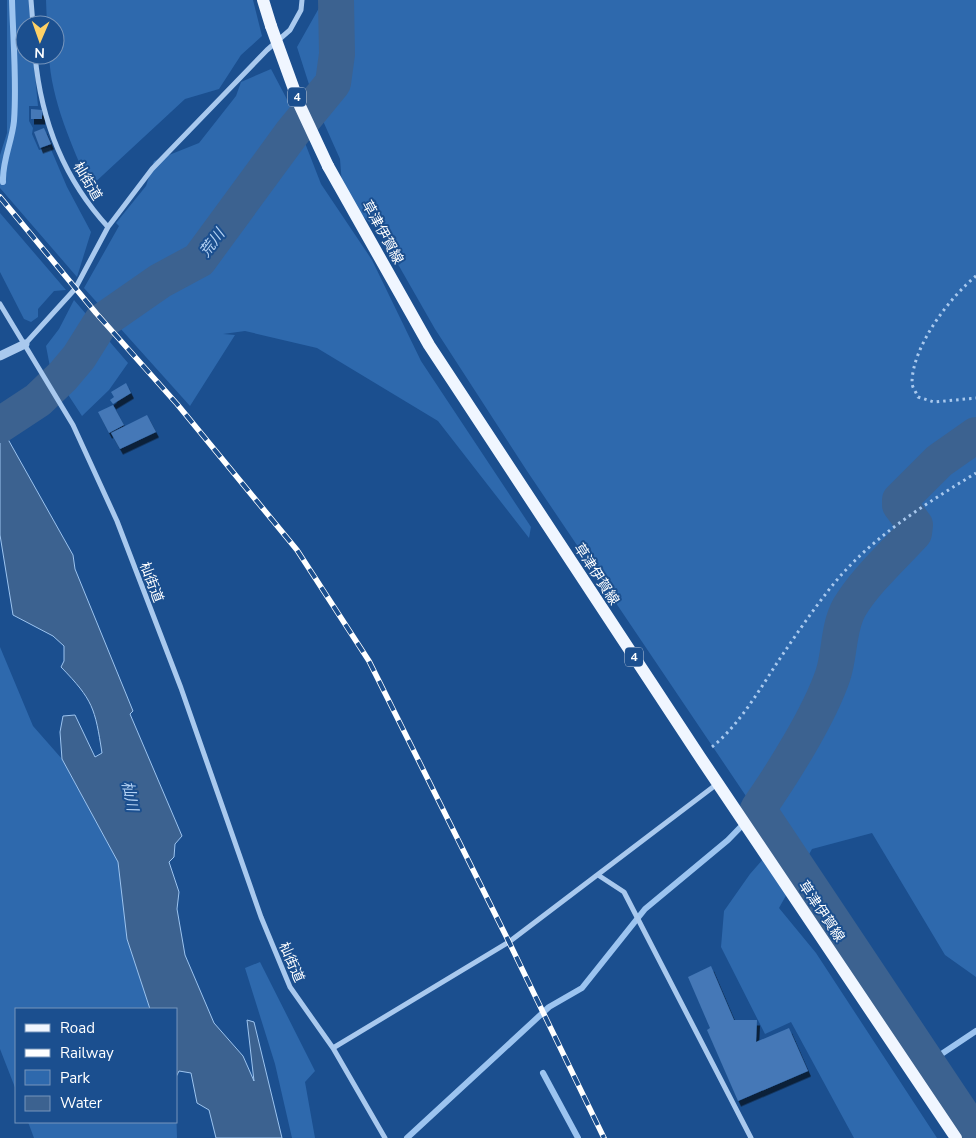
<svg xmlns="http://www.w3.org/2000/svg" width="976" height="1138" viewBox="0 0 976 1138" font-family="'Nunito Sans','Noto Sans JP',sans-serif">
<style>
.green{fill:#2e69ad}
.water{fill:#3c6290;stroke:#9cc4f0}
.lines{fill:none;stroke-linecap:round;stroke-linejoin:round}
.stream{stroke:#9cc4f0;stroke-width:6}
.river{stroke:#3c6290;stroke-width:36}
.building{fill:#4478b7;filter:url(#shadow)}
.path{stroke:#a9c9ee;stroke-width:3;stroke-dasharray:2.5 4;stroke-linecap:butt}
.minor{stroke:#a9c9ee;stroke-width:5}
.tertiary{stroke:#a9c9ee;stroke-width:9}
.primary{stroke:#f0f6ff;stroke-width:12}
.rail-casing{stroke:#fff;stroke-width:5.5}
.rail{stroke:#1b4f8f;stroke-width:4;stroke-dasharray:11;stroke-linecap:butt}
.primary-bridge{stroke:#f0f6ff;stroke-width:12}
.labels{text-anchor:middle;stroke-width:4;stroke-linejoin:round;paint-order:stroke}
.shield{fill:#1b4f8f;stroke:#bbcadd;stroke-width:1}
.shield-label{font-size:12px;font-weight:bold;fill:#fff}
.street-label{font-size:14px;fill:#fff;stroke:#1b4f8f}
.water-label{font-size:15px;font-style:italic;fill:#b5d3f5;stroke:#1b4f8f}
</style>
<defs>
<filter id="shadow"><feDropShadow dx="3" dy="5.5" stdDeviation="0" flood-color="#0009"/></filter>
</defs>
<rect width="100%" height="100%" fill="#1b4f8f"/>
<path class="green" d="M7,0H29L31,25H25V55H33L38,106H29V121L33,128L32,134L39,150L50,147L67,187L91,232L77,277L0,188V155L7,133Z
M46,0H253L262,36L241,55L219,89L185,99L90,187C72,146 51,100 49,55H55V25H47Z
M319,0H976V977L945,955L872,833L812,849L779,908L816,953L937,1138H854L791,1022L765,1034L721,947L724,911L750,874L772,849L750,802L527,471L435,329L379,231L343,198L340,159L315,103L297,47L319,8Z
M271,69L291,107L321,184L372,260L421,361L531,527L529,538L438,421L317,348L245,331L223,334L235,335L190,406L84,288L119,226L116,223L146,186L154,161L199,143L236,96L241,82Z
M0,213L66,290L54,291L38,309V317L31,322L24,319L0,272Z
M74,300L128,363L109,390L82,416L50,367L46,346L59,329Z
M0,647L33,726L62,759L118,862L127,939L150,1009H16V1090L0,1049Z
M260,962L315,1071L305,1082L315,1138H292L275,1064L245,968Z
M176,1105L177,1138H34L28,1122H176Z"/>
<path class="water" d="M0,425L73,555L75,569L133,711L130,714L182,836L175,844L174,857L169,862L179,892L177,909L185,955L214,1023L243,1056L254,1081L247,1020L254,1022L282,1138H216L209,1110L197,1103L191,1073L179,1071L176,1077V1009H150L127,939L118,862L62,759L60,732L63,716L75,715L95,757L102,753C95,708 93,700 61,667L64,661V646L53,636L13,615L0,535Z"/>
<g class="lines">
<path class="stream" d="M3,182C2,161 12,142 14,121C17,81 13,40 12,0
M928,1063L976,1031
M543,1073L578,1138
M407,1138L549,1007L582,988L645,909L728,840L758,809"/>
<path class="river" d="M0,425L38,400L63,376L79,357L101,322L160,281L199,260L292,133L333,83L337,54L336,0
M976,435L939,461L900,500V505L915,525L914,533C892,557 865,581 849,608C838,628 840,654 833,675C819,716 783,773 758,809L976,1136"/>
</g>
<path class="building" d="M31,109L42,110V119H31Z
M44,128L51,144L40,148L34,132Z
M126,383L131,393L113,404L110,400L114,397L111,392Z
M113,405L124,425L109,433L98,412Z
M147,415L156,432L120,449L111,433Z
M711,966L734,1020H757L756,1042L789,1028L808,1071L738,1101L707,1030L710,1028L688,977Z"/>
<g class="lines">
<path class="path" d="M976,276C949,298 912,347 912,383C912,387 916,392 918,397L934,402L976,398
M712,747C739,725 758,692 777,663C793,639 810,614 828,591C867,540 922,506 976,473"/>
<path class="minor" d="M31,0L33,25
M35,55C41,121 63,178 108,227
M0,304L73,425L117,521L181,688L261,917L290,987L333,1048L385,1138
M25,344L75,289L108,227L152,169L267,50L290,30L301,10L302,0
M598,875L624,892L751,1138
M333,1048L509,942L717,784"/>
<path class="tertiary" d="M0,356L25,344"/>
<path class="primary" d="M263,0L271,26
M328,166L429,345L700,757L956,1138"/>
<g class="rail-casing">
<path id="rail" d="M0,197L96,313L177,404L297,550L369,661L509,942L604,1138"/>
</g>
<use href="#rail" class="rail"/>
<path class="primary-bridge" d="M271,26L300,106L328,166"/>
</g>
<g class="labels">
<g class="shield">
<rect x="288" y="87.5" width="18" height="19" rx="4"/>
<rect x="625" y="647.5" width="18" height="19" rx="4"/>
</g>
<g class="shield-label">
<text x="297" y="101">4</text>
<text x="634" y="661">4</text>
</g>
<g class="street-label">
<text transform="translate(88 181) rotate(59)" y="5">杣街道</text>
<text transform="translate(383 232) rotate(61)" y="5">草津伊賀線</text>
<text transform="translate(597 574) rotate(57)" y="5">草津伊賀線</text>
<text transform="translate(152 582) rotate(69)" y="5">杣街道</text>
<text transform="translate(822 911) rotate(56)" y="5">草津伊賀線</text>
<text transform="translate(292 962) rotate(66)" y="5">杣街道</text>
</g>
<g class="water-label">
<text transform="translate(212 243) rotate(-53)" y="5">荒川</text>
<text transform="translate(130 796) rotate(78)" y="5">杣川</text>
</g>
</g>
<rect x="15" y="1008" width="162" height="115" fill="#1b4f8f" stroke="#7695bc"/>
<rect x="25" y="1024" width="25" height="8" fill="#f0f6ff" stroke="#7695bc"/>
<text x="60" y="1033" font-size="15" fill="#ffffff">Road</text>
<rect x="25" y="1049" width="25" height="8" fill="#ffffff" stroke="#7695bc"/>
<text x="60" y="1058" font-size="15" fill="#ffffff">Railway</text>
<rect x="25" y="1070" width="25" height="15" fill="#2e69ad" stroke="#7695bc"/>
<text x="60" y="1083" font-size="15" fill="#ffffff">Park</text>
<rect x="25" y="1096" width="25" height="15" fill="#3c6290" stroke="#7695bc"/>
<text x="60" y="1108" font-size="15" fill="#ffffff">Water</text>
<g transform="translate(40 40) rotate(182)"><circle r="24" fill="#1b4f8f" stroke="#7695bc"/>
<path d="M0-4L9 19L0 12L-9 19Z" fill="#ffd166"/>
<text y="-8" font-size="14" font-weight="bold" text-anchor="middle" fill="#ffffff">N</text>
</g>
</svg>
